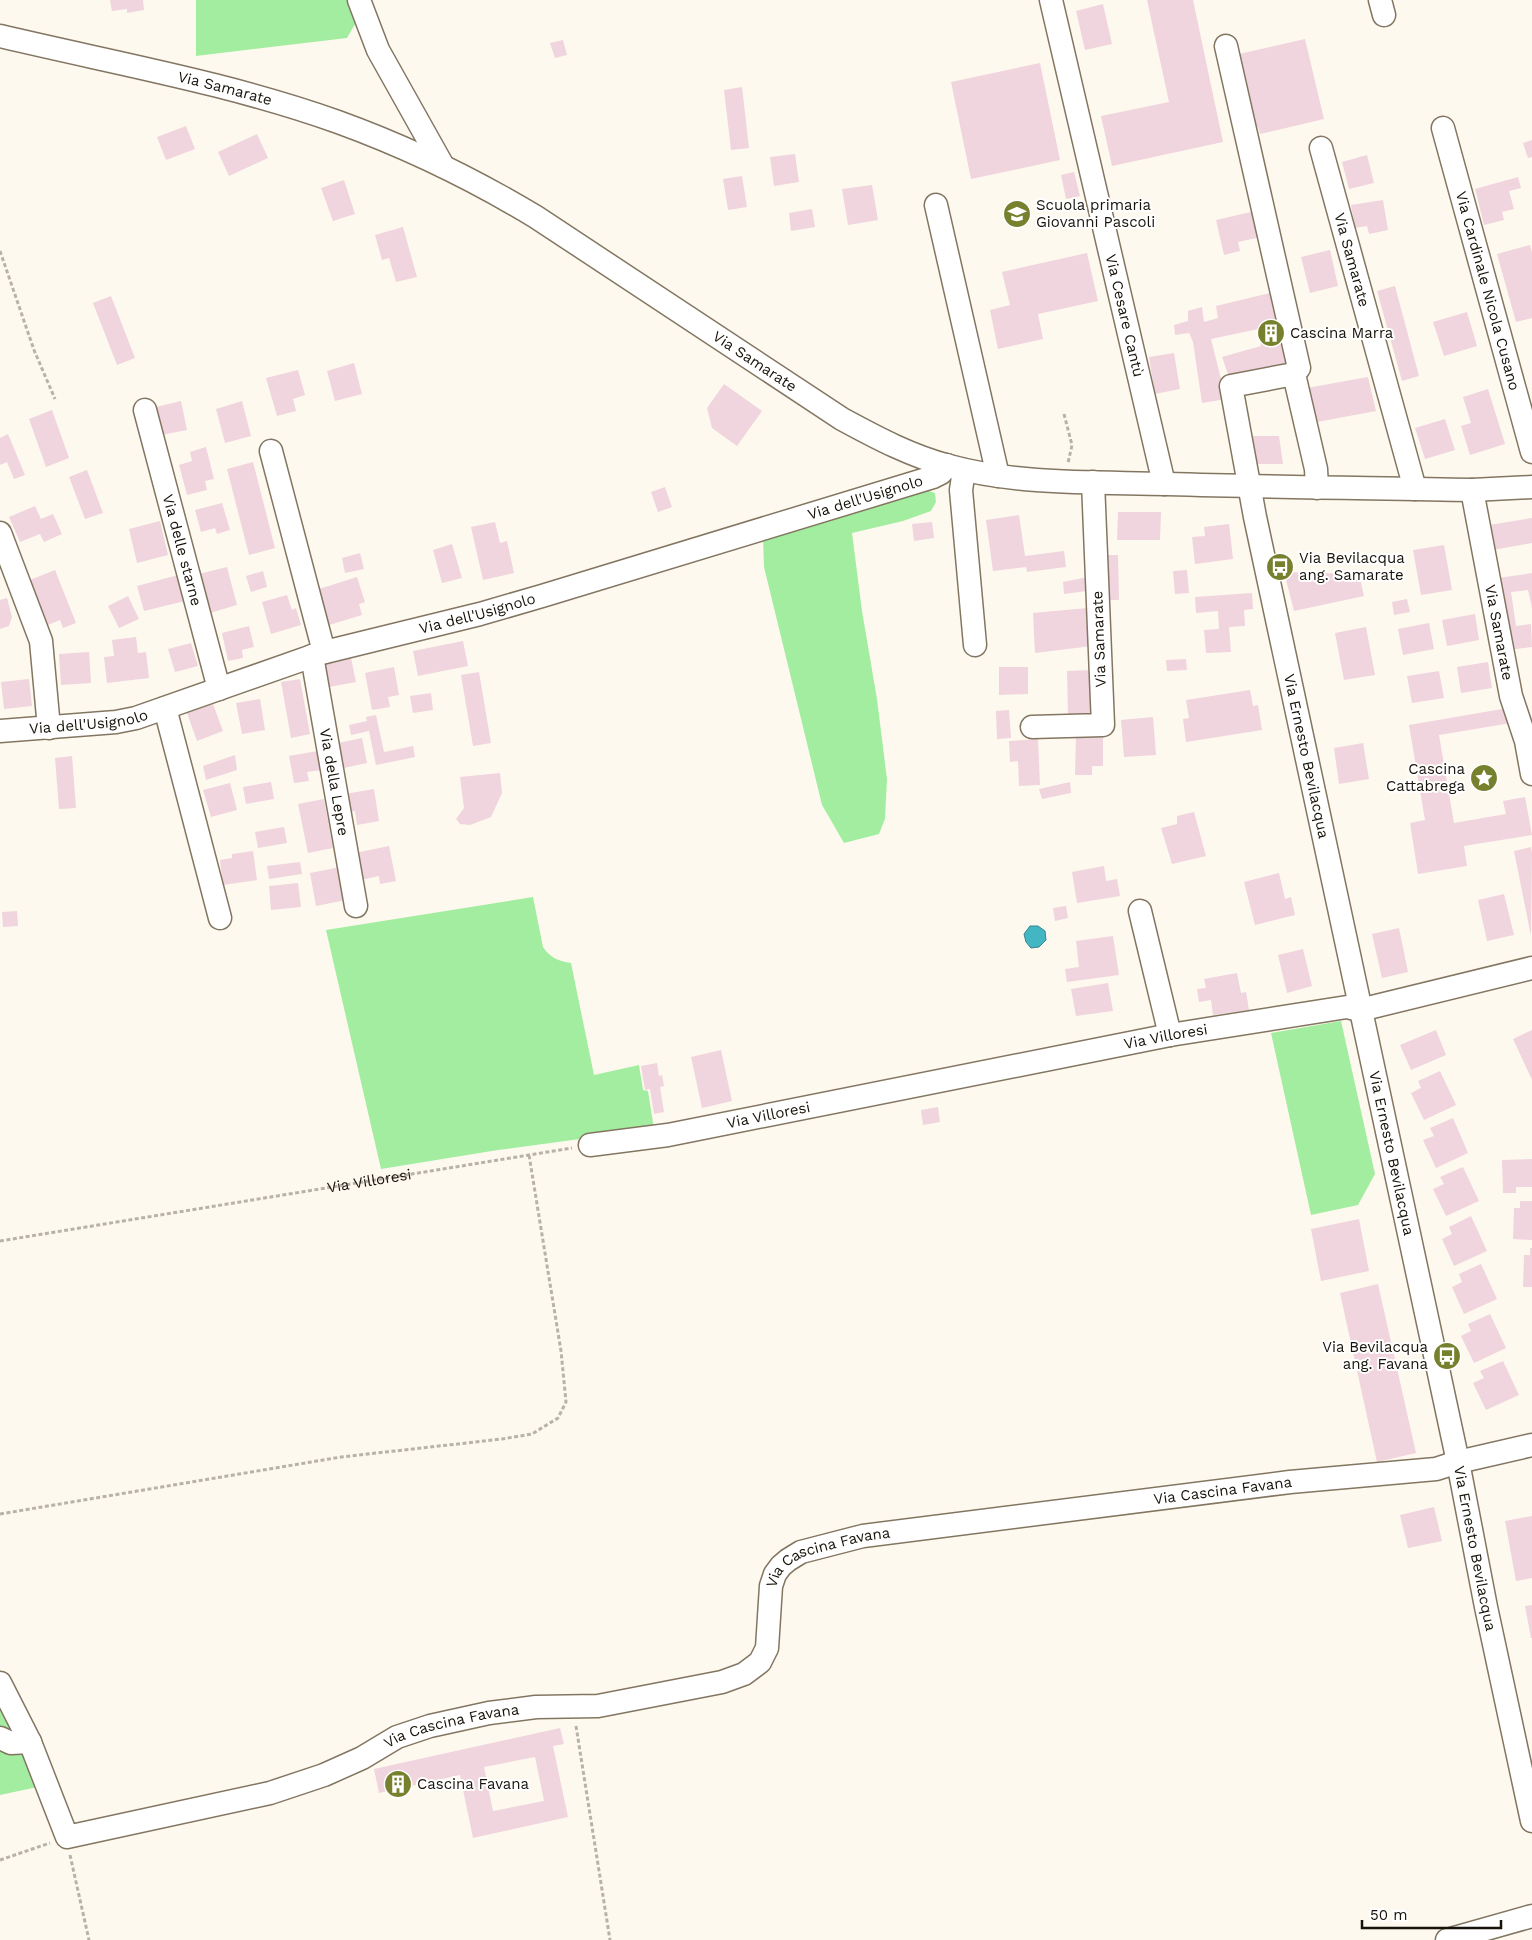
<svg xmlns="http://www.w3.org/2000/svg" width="1532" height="1940" viewBox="0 0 1532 1940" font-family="'Work Sans',sans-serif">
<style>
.green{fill:#a3eda1}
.water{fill:#43b6c3;stroke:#36858c}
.building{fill:#f0d4de;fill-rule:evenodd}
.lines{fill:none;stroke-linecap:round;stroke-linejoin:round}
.minor-casing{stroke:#837661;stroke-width:25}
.path{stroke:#b8b3aa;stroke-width:3;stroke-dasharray:4 2.5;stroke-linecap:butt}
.minor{stroke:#fff;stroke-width:22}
.labels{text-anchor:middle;stroke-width:4;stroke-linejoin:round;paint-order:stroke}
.street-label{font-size:15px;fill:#17120a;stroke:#fff}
.poi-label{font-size:15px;fill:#17120a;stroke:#fff;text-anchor:start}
</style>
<rect width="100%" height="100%" fill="#fef9ef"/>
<path class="green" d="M196,0H353L358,19L347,38L196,56Z
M926,490L935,493L936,502L931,511L903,521L852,533L862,611L877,699L887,779L885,819L879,834L844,843L822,805L764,567L763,537Z
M533,897L543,947C550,958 559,961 571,963L594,1075L639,1065L643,1090L648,1091L654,1129L498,1150L381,1169L326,930Z
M1341,1021L1375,1174L1358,1205L1311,1215L1271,1033Z
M0,1697L47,1785L0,1795Z"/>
<path class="water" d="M1030,926H1038L1045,931L1046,940L1039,947L1031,948L1026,942L1024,934Z"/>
<path class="building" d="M110,0H143L144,10L127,13V9L112,11Z
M1147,0H1193L1223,142L1112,166L1101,116L1169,102Z
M1103,4L1112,44L1085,50L1076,11Z
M1305,39L1324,119L1260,134L1258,127L1252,129L1235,55Z
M563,40L567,55L555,58L550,43Z
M1040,63L1060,160L971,179L951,82Z
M742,87L749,148L731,150L724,90Z
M186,126L195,149L166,160L157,137Z
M257,134L268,158L229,176L218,152Z
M1532,140V157L1528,158L1523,143Z
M795,154L799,182L774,186L770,157Z
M1367,155L1374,183L1349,189L1342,162Z
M1074,172L1080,196L1066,199L1061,175Z
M742,176L747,207L728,210L723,179Z
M1518,177L1521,188L1509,191L1514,209L1502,212L1504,220L1484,225L1475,189Z
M344,180L355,214L333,221L321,188Z
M872,185L878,220L848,225L842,189Z
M1383,200L1388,230L1369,234L1367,226L1355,228L1351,205Z
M812,209L815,227L791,231L789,213Z
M1255,211L1261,237L1238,242L1240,251L1224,255L1216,220Z
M403,227L417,277L396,282L389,258L382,260L375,235Z
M1530,245L1532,253V318L1516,322L1497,254Z
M1330,250L1338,286L1310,293L1301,257Z
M1087,253L1098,301L1038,314L1043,339L998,349L990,310L1010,305L1002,272Z
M1395,286L1419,376L1402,381L1377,291Z
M1274,292L1289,363L1230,380L1222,357L1261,346L1258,329L1211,339L1226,399L1202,403L1193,342L1189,333L1175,335L1174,325L1188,321V311L1202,307L1204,322L1218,318L1216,306Z
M111,296L135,358L117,365L93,303Z
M1467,312L1477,346L1444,356L1433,322Z
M1174,353L1180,389L1155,394L1149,357Z
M354,363L362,394L335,401L327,371Z
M298,370L305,395L293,399L296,411L277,416L266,378Z
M1368,377L1376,411L1317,422L1307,388Z
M724,384L762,411L737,446L712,428L707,408Z
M1488,389L1505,444L1470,455L1461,426L1471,423L1463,397Z
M181,401L187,430L161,435L156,407Z
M242,401L251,436L225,443L216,409Z
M52,410L69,458L46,467L29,419Z
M1445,419L1455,450L1425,459L1415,428Z
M8,434L25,475L14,479L7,462L0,465V438Z
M1250,436H1279L1283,464H1255Z
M206,447L214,479L205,481L207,490L187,495L179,465L192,461L190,452Z
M253,462L275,548L249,555L227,469Z
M87,470L103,513L85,519L69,477Z
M665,487L672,507L658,512L651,492Z
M222,503L230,530L217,534L215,528L201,532L195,510Z
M35,506L41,519L53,514L62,534L44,542L40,534L20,542L9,517Z
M1118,512H1161L1160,540H1117Z
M1019,515L1025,556L1064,551L1066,567L1027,572L1026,567L993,571L986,520Z
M1532,518V543L1493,550L1489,525Z
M160,521L168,555L137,563L129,529Z
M495,522L500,543L507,541L514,573L483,580L471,527Z
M932,522L934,538L914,541L912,524Z
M1229,524L1233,559L1195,564L1192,537L1205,536L1204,527Z
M452,544L462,578L442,583L433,550Z
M1444,545L1452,590L1421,595L1413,550Z
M360,553L364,569L345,573L342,558Z
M1104,555H1118L1119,600H1105Z
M227,567L237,605L210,613L199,574Z
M55,570L76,623L63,628L60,620L48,625L30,580Z
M1187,570L1189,593L1175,594L1173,571Z
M263,571L267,587L251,592L246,576Z
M1284,572L1359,574L1364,596L1294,611Z
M1532,573V608L1528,590L1511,592L1516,626L1531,624L1532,647L1509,650L1498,578Z
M178,575L185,601L144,611L137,586Z
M357,577L365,602L359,604L362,615L329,625L319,589Z
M1088,577L1087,591L1064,594L1063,582Z
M1252,593L1253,609L1244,610L1245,626L1229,627L1231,652L1206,653L1204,630L1219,629L1218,611L1196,613L1195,597Z
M287,595L292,610L296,608L301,625L271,634L262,602Z
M128,596L139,619L119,628L108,606Z
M7,598L12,617L9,626L0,629V600Z
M1407,599L1410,612L1394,615L1392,602Z
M1087,608L1092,646L1035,653L1033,613Z
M1475,614L1479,640L1447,646L1442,620Z
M1429,623L1434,649L1403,655L1398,629Z
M249,626L254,647L242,650L243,658L228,661L222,633Z
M1366,627L1375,675L1344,680L1335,633Z
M136,637L138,653L146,652L149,678L107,683L104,657L114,656L112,640Z
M463,641L468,666L418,676L413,651Z
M191,643L198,666L175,672L168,649Z
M89,652L91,683L61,685L59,654Z
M351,658L356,682L329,687L324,663Z
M1186,659L1187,670L1167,671L1166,660Z
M1488,662L1492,688L1461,693L1457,667Z
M394,667L399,695L388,697L390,707L372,710L365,673Z
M999,667H1028V694L999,695Z
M1093,670L1094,716H1068L1067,671Z
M1439,671L1444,698L1412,703L1407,676Z
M479,672L491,743L473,746L461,675Z
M29,679L32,706L4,709L1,682Z
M300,679L310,734L291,738L281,682Z
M1250,690L1253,706L1258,705L1262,730L1186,742L1183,719L1189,718L1186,700Z
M431,693L433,710L413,713L410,696Z
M260,699L265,730L242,734L236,703Z
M213,704L223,731L197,741L187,713Z
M1508,708L1511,723L1439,735L1454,823L1506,814L1503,801L1525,797L1532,835L1464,846L1467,866L1418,874L1410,823L1425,820L1409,725Z
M1009,710L1011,738L997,739L996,711Z
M376,715L384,752L413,746L415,757L376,765L369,731L351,735L349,725L367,721L366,717Z
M1153,717L1156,755L1124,757L1121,720Z
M1076,736H1103V766H1092V775H1075Z
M362,738L367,763L339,769L334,744Z
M1038,739L1040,785L1019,786L1018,761L1010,762L1009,741Z
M1363,743L1369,779L1339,784L1334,748Z
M318,751L321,770L307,772L309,781L294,783L289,756Z
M235,755L237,770L206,780L203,766Z
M72,756L76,808L59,809L55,758Z
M500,773L502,793L491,817L470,825L460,824L456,819L464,808L460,777Z
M271,782L274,799L246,804L243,787Z
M1070,782L1071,793L1042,799L1039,789Z
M230,783L237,810L211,817L203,790Z
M374,789L379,821L357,825L355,811L348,813L345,794Z
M324,799L333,848L308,853L298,804Z
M1194,812L1206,856L1172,864L1161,828L1177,824V816Z
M284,827L287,843L258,848L255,832Z
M389,846L396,881L380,884L379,876L361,880L355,853Z
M1531,847L1532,853L1531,936L1514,851Z
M253,851L257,880L223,885L220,860L232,858V854Z
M300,862L302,874L269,879L267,866Z
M1104,866L1106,881L1117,879L1120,896L1077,903L1072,872Z
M340,867L346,900L316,906L310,873Z
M1279,873L1285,899L1291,897L1295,915L1255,925L1244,882Z
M298,883L301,907L271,910L269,886Z
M1504,894L1514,935L1487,941L1478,900Z
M1066,906L1068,918L1055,921L1053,908Z
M17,911L18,926L3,927L2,912Z
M1399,928L1408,972L1382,978L1372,934Z
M1113,936L1119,975L1067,982L1065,969L1079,967L1076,941Z
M1303,949L1312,986L1287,993L1278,955Z
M1237,973L1241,993L1246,992L1249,1010L1213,1015L1211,1000L1199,1002L1197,989L1206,988L1204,979Z
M1108,983L1113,1011L1076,1016L1071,989Z
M1436,1030L1446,1055L1411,1070L1400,1045Z
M1532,1030V1080L1513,1039Z
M721,1050L732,1101L702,1108L691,1057Z
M657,1063L659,1076L662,1075L664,1086L660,1087L664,1112L654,1114L650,1089L645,1090L641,1066Z
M1440,1071L1456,1105L1424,1120L1411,1093L1421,1088L1418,1081Z
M938,1107L940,1122L923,1125L921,1110Z
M1453,1118L1468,1153L1436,1168L1423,1140L1434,1136L1430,1128Z
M1532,1159V1187H1516V1193H1503L1502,1160Z
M1463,1167L1479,1201L1446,1216L1433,1189L1444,1184L1440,1177Z
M1520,1201H1532V1240L1513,1239L1514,1208H1520Z
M1471,1216L1487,1251L1454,1266L1442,1239L1452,1234L1449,1227Z
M1359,1219L1369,1271L1321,1281L1311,1229Z
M1530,1248H1532V1287H1523L1524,1255H1530Z
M1481,1264L1497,1299L1464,1314L1452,1287L1462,1282L1459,1274Z
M1378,1284L1416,1453L1377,1462L1340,1293Z
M1490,1314L1506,1348L1474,1363L1461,1336L1471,1331L1468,1324Z
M1503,1361L1519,1395L1486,1410L1473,1383L1484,1378L1480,1371Z
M1434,1507L1442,1541L1408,1548L1400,1515Z
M1532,1516V1578L1516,1581L1505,1521Z
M1532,1605V1638H1531L1525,1606Z
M560,1728L564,1744L553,1746L568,1817L473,1838L460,1775L379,1793L374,1769ZM535,1757L544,1801L493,1811L484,1767Z"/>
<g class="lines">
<g class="minor-casing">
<g id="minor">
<path d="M359,0L378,50L443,166"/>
<path id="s2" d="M1051,0L1164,484"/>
<path d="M1380,0L1384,15"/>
<path id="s3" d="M0,36C113,63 229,83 338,122C407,147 473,179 536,217L842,419C877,438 911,456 949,466C1019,485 1095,482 1167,484C1269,487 1371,488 1472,490L1532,487"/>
<path d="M1226,46L1299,368L1294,374L1316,469L1317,488"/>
<path id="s4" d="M1443,128L1532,452"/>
<path id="s5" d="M1321,148L1415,489"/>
<path d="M936,205L998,476"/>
<path id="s6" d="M1294,374L1231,386L1255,517L1458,1462L1486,1607L1532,1821"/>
<path id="s7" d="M145,410L219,689"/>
<path d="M271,451L324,652"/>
<path d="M964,470L961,490L975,645"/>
<path id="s8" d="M1472,490L1511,696L1526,741L1532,774"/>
<path d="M0,533L41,641L49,728"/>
<path id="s9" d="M312,656L356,906"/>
<path d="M165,708L220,918"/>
<path d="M1032,727L1103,725L1093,482"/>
<path id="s10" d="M0,731L116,722L136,718L321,653L480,614L542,596L933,477L941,473L947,465"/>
<path d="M1140,911L1170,1035"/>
<path id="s11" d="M590,1145L668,1135L1170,1035L1347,1007L1360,1010L1532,968"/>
<path id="s12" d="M0,1683L30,1742L67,1837L270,1793L324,1775L362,1758L397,1737L430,1726L489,1713L536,1707L598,1706L722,1682L744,1674L760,1662L767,1648L771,1586L775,1574L781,1566L788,1560L801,1552L863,1536L1290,1482L1436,1469L1458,1462L1532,1445"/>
<path d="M0,1738L11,1743L30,1742"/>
<path d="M1447,1940L1532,1916"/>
</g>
</g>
<g class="path">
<path d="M0,251L34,350L55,399"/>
<path d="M1064,414L1072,445L1068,463"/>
<path id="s1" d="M0,1241L572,1148"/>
<path d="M0,1514L341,1457L502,1439L532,1434L558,1418L566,1402L561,1351L529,1155"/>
<path d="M576,1726L610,1940"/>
<path d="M70,1855L89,1940"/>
<path d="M0,1860L50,1843"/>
</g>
<use href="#minor" class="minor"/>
</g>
<defs>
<g id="school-disc" transform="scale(1.4375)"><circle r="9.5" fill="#77812d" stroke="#fff"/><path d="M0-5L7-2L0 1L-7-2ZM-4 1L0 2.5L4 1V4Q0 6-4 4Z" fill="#fff"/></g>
<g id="building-disc" transform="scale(1.4375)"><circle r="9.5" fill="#77812d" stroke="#fff"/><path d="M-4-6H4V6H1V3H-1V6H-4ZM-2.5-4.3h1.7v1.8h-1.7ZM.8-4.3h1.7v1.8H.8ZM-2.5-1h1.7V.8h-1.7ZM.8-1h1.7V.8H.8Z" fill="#fff"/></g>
<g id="bus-disc" transform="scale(1.4375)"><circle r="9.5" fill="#77812d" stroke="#fff"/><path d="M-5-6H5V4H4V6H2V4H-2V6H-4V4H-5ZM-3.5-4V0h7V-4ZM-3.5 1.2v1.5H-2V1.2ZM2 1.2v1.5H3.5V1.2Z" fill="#fff"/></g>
<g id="sight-disc" transform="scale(1.4375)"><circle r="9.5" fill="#77812d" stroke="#fff"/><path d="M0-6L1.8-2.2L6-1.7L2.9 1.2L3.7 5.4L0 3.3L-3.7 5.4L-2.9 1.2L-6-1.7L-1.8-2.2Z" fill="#fff"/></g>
</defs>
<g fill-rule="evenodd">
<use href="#school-disc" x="1017" y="214"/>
<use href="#building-disc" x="1271" y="333"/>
<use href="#bus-disc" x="1280" y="567"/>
<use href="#sight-disc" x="1484" y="778"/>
<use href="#bus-disc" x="1447" y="1356"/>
<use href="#building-disc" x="398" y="1784"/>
</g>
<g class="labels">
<g class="street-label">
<text dy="5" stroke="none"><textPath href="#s3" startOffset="231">Via Samarate</textPath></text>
<text dy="5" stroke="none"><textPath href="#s5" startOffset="116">Via Samarate</textPath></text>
<text dy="5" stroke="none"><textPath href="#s4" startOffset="169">Via Cardinale Nicola Cusano</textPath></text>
<text dy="5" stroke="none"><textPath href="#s2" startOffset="324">Via Cesare Cantù</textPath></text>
<text dy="5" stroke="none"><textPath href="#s3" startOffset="831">Via Samarate</textPath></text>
<text dy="5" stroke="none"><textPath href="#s10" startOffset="899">Via dell'Usignolo</textPath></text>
<text dy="5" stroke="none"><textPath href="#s7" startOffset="145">Via delle starne</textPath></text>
<text dy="5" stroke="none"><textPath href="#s10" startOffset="494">Via dell'Usignolo</textPath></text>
<text dy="5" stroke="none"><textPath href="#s8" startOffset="145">Via Samarate</textPath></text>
<text transform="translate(1099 639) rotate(-92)" y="5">Via Samarate</text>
<text dy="5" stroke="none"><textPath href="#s10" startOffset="89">Via dell'Usignolo</textPath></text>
<text dy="5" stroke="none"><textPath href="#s6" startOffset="442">Via Ernesto Bevilacqua</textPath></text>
<text dy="5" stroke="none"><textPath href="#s9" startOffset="128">Via della Lepre</textPath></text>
<text dy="5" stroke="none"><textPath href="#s11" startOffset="586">Via Villoresi</textPath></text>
<text dy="5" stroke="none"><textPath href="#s11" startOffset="181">Via Villoresi</textPath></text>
<text dy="5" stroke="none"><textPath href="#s6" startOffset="848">Via Ernesto Bevilacqua</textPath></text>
<text dy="5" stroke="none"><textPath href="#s1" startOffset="374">Via Villoresi</textPath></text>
<text dy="5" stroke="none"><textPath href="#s12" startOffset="1441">Via Cascina Favana</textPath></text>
<text dy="5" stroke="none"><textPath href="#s6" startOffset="1252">Via Ernesto Bevilacqua</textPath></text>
<text dy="5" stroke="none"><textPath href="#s12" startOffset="1036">Via Cascina Favana</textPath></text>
<text dy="5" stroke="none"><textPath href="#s12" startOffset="571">Via Cascina Favana</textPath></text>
</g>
<g class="poi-label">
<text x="1036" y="210">Scuola primaria<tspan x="1036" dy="17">Giovanni Pascoli</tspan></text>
<text x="1290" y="338">Cascina Marra</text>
<text x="1299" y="563">Via Bevilacqua<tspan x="1299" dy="17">ang. Samarate</tspan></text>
<text x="1465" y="774" text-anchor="end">Cascina<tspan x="1465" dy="17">Cattabrega</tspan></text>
<text x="1428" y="1352" text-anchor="end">Via Bevilacqua<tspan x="1428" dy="17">ang. Favana</tspan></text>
<text x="417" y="1789">Cascina Favana</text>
</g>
</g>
<path d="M1362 1920v8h139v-8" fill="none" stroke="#17120a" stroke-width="2.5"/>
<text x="1370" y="1920" font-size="15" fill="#17120a" stroke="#ffffff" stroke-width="4" paint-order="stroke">50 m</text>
</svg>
